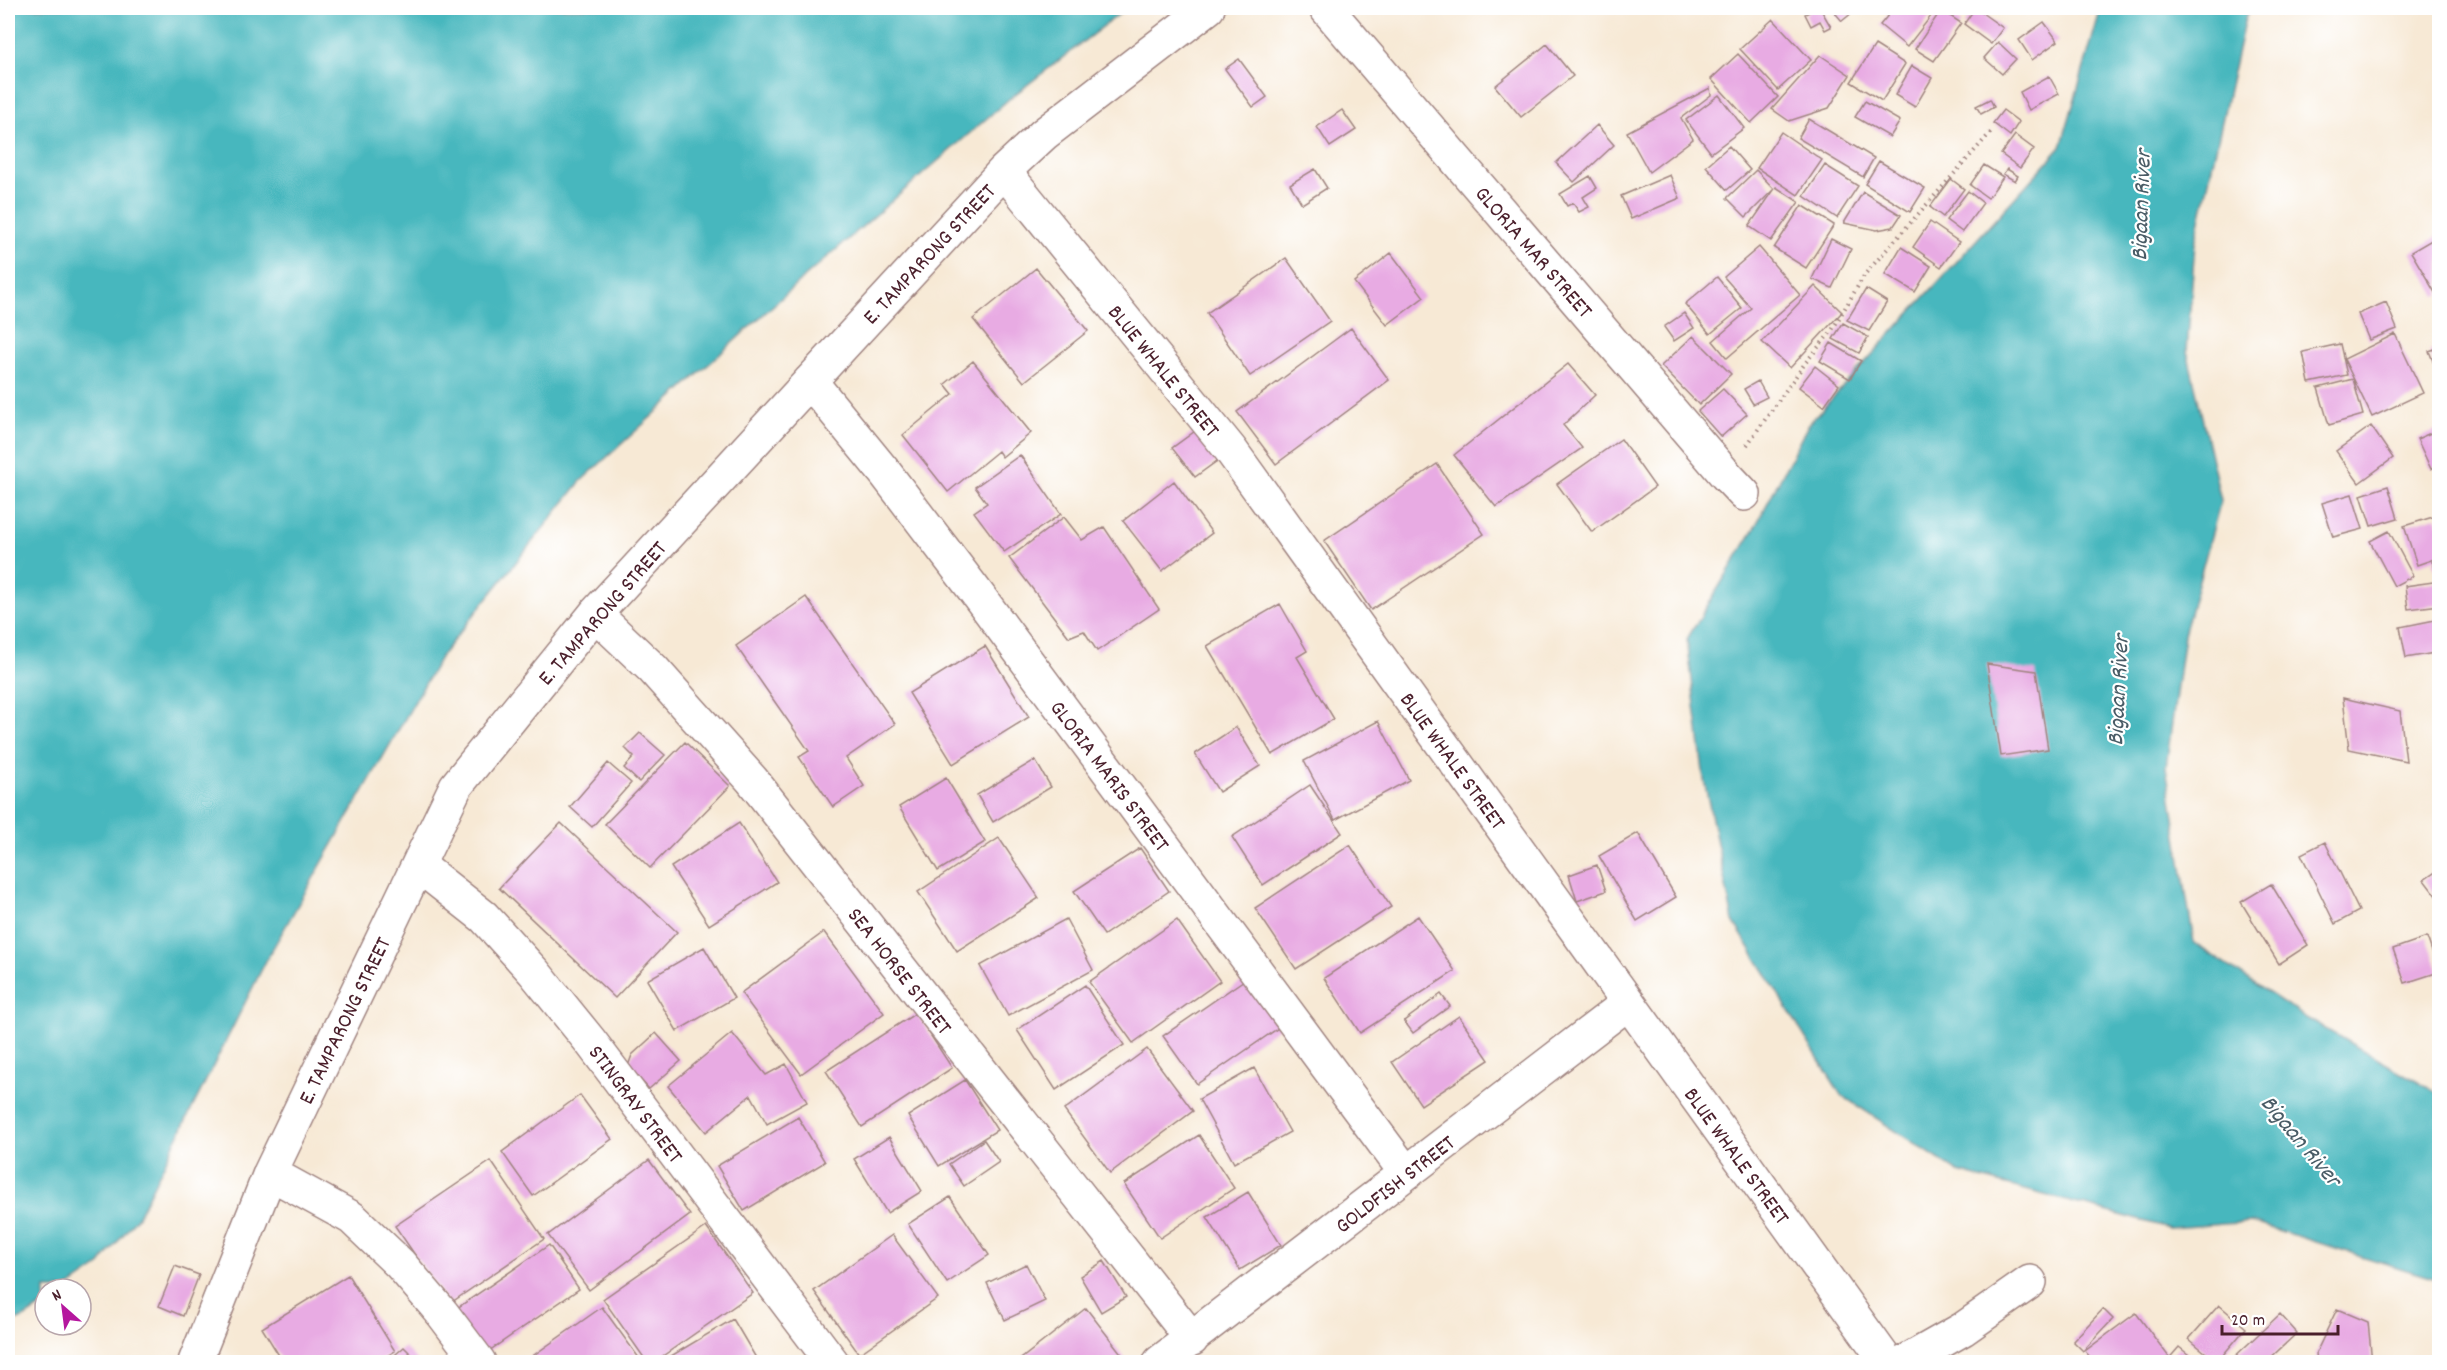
<svg xmlns="http://www.w3.org/2000/svg" width="2447" height="1370" viewBox="0 0 2447 1370" font-family="Dekko,sans-serif">
<style>
.water{fill:#47b7be;stroke:#486b74;stroke-width:1.5}
.building{fill:#e8abe3}
.lines{fill:none;stroke-linecap:round;stroke-linejoin:round}
.street-casing{stroke:#a08480;stroke-width:36}
.path{stroke:#a08480;stroke-width:4;stroke-dasharray:1.5 4.5;stroke-linecap:butt}
.street{stroke:#fff;stroke-width:33}
.labels{text-anchor:middle;stroke-width:4.5;stroke-linejoin:round;paint-order:stroke}
.street-label{font-size:22px;fill:#4a1f2b;stroke:#fff}
.water-label{font-size:24px;font-style:italic;fill:#495c66;stroke:#fff}
</style>
<rect width="100%" height="100%" fill="#fff"/>
<filter id="ink" filterUnits="userSpaceOnUse"><feTurbulence type="fractalNoise" baseFrequency=".0167" numOctaves="2"/><feDisplacementMap in="SourceGraphic" scale="12" xChannelSelector="R" yChannelSelector="G"/><feConvolveMatrix kernelMatrix="1 2 1 2 8 2 1 2 1" color-interpolation-filters="sRGB"/></filter>
<filter id="wash" filterUnits="userSpaceOnUse"><feTurbulence type="fractalNoise" baseFrequency=".008" numOctaves="4" result="noise"/><feDisplacementMap in="SourceGraphic" scale="24" xChannelSelector="R" yChannelSelector="G"/><feGaussianBlur stdDeviation="1.35" result="paint"/><feColorMatrix in="noise" values="0 0 0 0 0 0 0 0 0 0 0 0 0 0 0 0 0 1.4 0 .05"/><feComposite in="paint" operator="in"/></filter>
<g filter="url(#wash)">
<rect width="100%" height="100%" fill="#f7e9d5"/>
<path class="water" d="M8,8H1127L1009,99L800,281L581,481L441,656L268,957L138,1216L98,1267L66,1289H45V1304L25,1317L8,1324Z
M2101,8H2251L2245,18L2195,243L2187,351L2221,500L2184,635L2166,767L2194,943L2308,1019L2439,1094V1280L2251,1222L2169,1228L1958,1172L1841,1095L1733,921L1704,780L1687,639L1753,531L1808,425L2061,147Z"/>
<g id="blocks">
<path class="building" d="M1817,8H1820L1831,27L1825,30L1820,21L1811,26L1805,14Z
M1831,8H1858L1842,21Z
M1894,8H1931L1935,11L1907,47L1880,25Z
M1975,8L2003,28L1991,44L1964,24Z
M1941,10L1961,23L1934,61L1915,49Z
M1773,19L1811,60L1778,90L1740,49Z
M2044,22L2058,41L2032,60L2019,40Z
M1998,42L2016,59L2002,74L1984,58Z
M1547,44L1573,76L1521,117L1495,86Z
M1875,45L1905,64L1882,101L1851,82Z
M1738,54L1778,97L1751,123L1711,79Z
M1820,55L1850,75L1829,108L1789,121L1772,109Z
M1239,59L1267,97L1253,107L1225,69Z
M1912,66L1932,78L1915,107L1895,95Z
M2049,76L2059,94L2029,110L2020,92Z
M1710,88L1711,95L1681,118L1693,139L1649,172L1627,132Z
M1719,95L1744,128L1711,153L1686,120Z
M1990,99L1994,107L1981,114L1976,106Z
M1865,101L1900,121L1890,137L1855,117Z
M1342,110L1356,130L1330,147L1317,127Z
M2003,110L2019,122L2010,136L1993,123Z
M1809,119L1874,158L1863,177L1798,138Z
M1597,125L1614,145L1574,182L1556,163Z
M1781,132L1822,160L1798,195L1757,168Z
M2015,135L2034,149L2020,168L2001,154Z
M1729,146L1750,170L1727,190L1706,166Z
M1879,161L1925,188L1910,212L1865,184Z
M1825,165L1858,186L1837,218L1804,196Z
M1984,165L2003,177L1988,198L1970,185Z
M1315,169L1327,188L1302,204L1290,184Z
M2007,169L2018,176L2015,181L2003,174Z
M1756,170L1774,189L1746,217L1727,198Z
M1670,175L1680,198L1631,219L1621,196Z
M1590,176L1597,188L1583,197L1589,207L1579,212L1573,203L1567,206L1560,194Z
M1951,179L1964,189L1943,217L1930,207Z
M1776,187L1799,202L1771,241L1749,226Z
M1968,191L1983,203L1962,232L1946,220Z
M1863,192L1901,215L1893,227L1877,230L1844,223Z
M1802,205L1834,225L1806,268L1774,248Z
M1930,222L1959,242L1941,267L1913,247Z
M2440,235V294L2437,296L2411,252Z
M1831,239L1851,249L1832,288L1812,279Z
M1759,247L1800,295L1727,358L1713,341L1751,308L1724,277Z
M1901,247L1931,266L1915,292L1885,274Z
M1391,253L1424,297L1387,325L1354,282Z
M1286,258L1330,321L1250,376L1207,313Z
M1036,268L1088,331L1024,382L973,319Z
M1717,277L1742,308L1710,334L1685,304Z
M1815,286L1842,312L1790,368L1762,342Z
M1866,289L1887,302L1869,331L1847,320Z
M2386,302L2397,329L2369,340L2358,314Z
M1684,313L1694,328L1674,341L1664,327Z
M1843,323L1868,337L1859,353L1833,339Z
M1351,328L1389,380L1276,464L1237,412Z
M2395,334L2423,393L2372,417L2344,359Z
M1693,336L1731,374L1699,405L1661,366Z
M1831,343L1861,361L1850,379L1820,361Z
M2340,344L2347,375L2309,383L2303,352Z
M2440,347V373L2438,374L2429,351Z
M973,361L1031,433L1002,457L998,451L948,492L903,435L953,394L945,384Z
M1568,364L1595,395L1563,425L1582,448L1496,507L1454,455Z
M1815,366L1839,385L1824,406L1799,387Z
M2353,379L2363,415L2329,425L2318,388Z
M1758,381L1767,397L1753,404L1744,389Z
M1723,389L1747,414L1721,437L1698,411Z
M2371,426L2393,458L2359,483L2336,451Z
M1198,429L1221,458L1195,477L1172,448Z
M2440,429V465L2431,469L2417,439Z
M1621,439L1655,487L1592,532L1557,484Z
M1020,455L1061,514L1004,552L974,512L987,503L975,487Z
M1437,464L1484,534L1371,610L1324,541Z
M1174,481L1212,533L1162,571L1123,521Z
M2388,486L2398,518L2371,526L2361,495Z
M2352,494L2363,529L2333,537L2322,503Z
M2436,516L2440,527V557L2417,565L2404,526Z
M1064,517L1082,540L1104,527L1159,609L1097,651L1084,631L1069,637L1009,558Z
M2389,531L2413,576L2394,586L2370,541Z
M2440,559V577L2432,562Z
M2440,581V605L2408,609L2405,586Z
M806,597L895,724L846,758L864,786L833,807L799,757L809,751L736,646Z
M1280,604L1307,651L1297,657L1334,719L1272,755L1207,646Z
M2440,619V652L2406,658L2400,627Z
M985,646L1029,717L953,764L909,693Z
M1987,664L2036,671L2048,749L2001,756Z
M2343,698L2400,711L2406,761L2349,749Z
M1378,721L1409,780L1335,820L1304,761Z
M1236,727L1260,766L1219,792L1195,754Z
M640,733L665,755L639,782L624,768L634,757L625,748Z
M685,742L730,786L650,868L605,824Z
M1035,760L1051,787L993,822L977,795Z
M608,763L631,783L592,827L570,807Z
M946,778L985,842L938,871L899,807Z
M1310,785L1342,833L1263,885L1232,837Z
M561,823L677,932L615,998L499,888Z
M739,823L777,882L709,925L671,867Z
M1638,833L1676,897L1637,921L1599,856Z
M999,838L1039,898L957,951L918,892Z
M2325,842L2359,911L2335,924L2301,854Z
M1350,845L1391,907L1296,969L1255,908Z
M1140,848L1169,891L1104,935L1074,891Z
M1597,865L1606,891L1577,901L1569,875Z
M2440,869V901L2424,880Z
M2271,884L2308,945L2279,964L2241,902Z
M1418,916L1455,971L1360,1033L1324,978Z
M1066,919L1093,970L1008,1016L980,966Z
M1177,920L1220,981L1133,1043L1089,982Z
M824,932L884,1013L801,1074L741,993Z
M2427,937L2439,972L2405,983L2393,949Z
M704,947L734,998L677,1031L647,980Z
M1250,976L1284,1024L1197,1084L1163,1036Z
M1085,985L1124,1045L1056,1090L1017,1030Z
M1441,994L1450,1006L1413,1033L1404,1021Z
M916,1013L952,1068L862,1127L826,1071Z
M1459,1016L1489,1060L1421,1105L1392,1062Z
M656,1033L681,1061L649,1089L628,1066L632,1055Z
M732,1033L766,1075L786,1064L807,1102L767,1124L751,1095L706,1132L668,1086Z
M1147,1049L1193,1111L1110,1173L1064,1110Z
M1254,1068L1290,1132L1234,1163L1199,1099Z
M965,1080L997,1130L939,1166L908,1116Z
M580,1095L612,1139L533,1196L502,1152Z
M798,1117L825,1162L744,1211L717,1166Z
M1199,1135L1234,1188L1160,1238L1124,1184Z
M889,1137L922,1191L887,1213L854,1159Z
M984,1140L999,1162L964,1186L949,1164Z
M649,1160L690,1215L589,1290L548,1235Z
M491,1161L544,1239L449,1304L395,1226Z
M1248,1192L1281,1245L1240,1270L1207,1217Z
M950,1197L989,1255L947,1283L908,1224Z
M706,1227L753,1293L654,1362H647L603,1299Z
M892,1235L938,1298L859,1354L814,1291Z
M549,1245L579,1289L483,1355L453,1311Z
M1104,1261L1126,1297L1101,1312L1080,1276Z
M1026,1264L1045,1301L1005,1320L987,1283Z
M175,1266L199,1275L183,1316L159,1306Z
M348,1275L395,1351L378,1362H283L262,1328Z
M2219,1305L2246,1328L2217,1362L2189,1339Z
M602,1307L642,1362H524Z
M1086,1308L1127,1361L1125,1362H1017Z
M2103,1309L2113,1319L2083,1351L2073,1341Z
M2337,1309L2368,1322L2372,1362H2317L2316,1353Z
M2136,1313L2169,1357L2161,1362H2094L2085,1351Z
M2280,1314L2297,1333L2266,1362H2231L2230,1361Z
M733,1319L756,1358L748,1362H661Z
M404,1347L419,1362H387Z
M2179,1347L2198,1362H2166Z"/>
</g>
</g>
<g filter="url(#ink)">
<use href="#blocks" fill-opacity="0" stroke="#a08480" stroke-width="1.5"/>
<g class="lines">
<g class="street-casing">
<path id="street" d="M1326,8L1726,475L1744,494
M1004,171L1230,449L1887,1362
M810,381L886,474L972,587L1406,1173
M595,614L653,669L752,780L1192,1339
M418,865L484,917L534,972L590,1041L832,1362
M270,1173L352,1218L400,1264L442,1313L479,1362
M195,1362L270,1173L456,786L595,614L1004,171L1044,134L1208,8
M1160,1362L1628,1003
M1905,1362L1963,1329L2030,1282"/>
</g>
<path class="path" d="M1747,445L1806,362L1831,332L1865,274L1993,130"/>
<use href="#street" class="street"/>
</g>
</g>
<g class="labels">
<g class="street-label">
<text transform="translate(1535 251) rotate(49)" y="8">GLORIA MAR STREET</text>
<text transform="translate(928 253) rotate(-47)" y="8">E. TAMPARONG STREET</text>
<text transform="translate(1165 370) rotate(51)" y="8">BLUE WHALE STREET</text>
<text transform="translate(601 612) rotate(-49)" y="8">E. TAMPARONG STREET</text>
<text transform="translate(1454 760) rotate(54)" y="8">BLUE WHALE STREET</text>
<text transform="translate(1111 775) rotate(53)" y="8">GLORIA MARIS STREET</text>
<text transform="translate(901 970) rotate(52)" y="8">SEA HORSE STREET</text>
<text transform="translate(343 1020) rotate(-64)" y="8">E. TAMPARONG STREET</text>
<text transform="translate(637 1103) rotate(53)" y="8">STINGRAY STREET</text>
<text transform="translate(1738 1155) rotate(54)" y="8">BLUE WHALE STREET</text>
<text transform="translate(1394 1183) rotate(-38)" y="8">GOLDFISH STREET</text>
</g>
<g class="water-label">
<text transform="translate(2140 205) rotate(-88)" y="8">Bigaan River</text>
<text transform="translate(2117 690) rotate(-87)" y="8">Bigaan River</text>
<text transform="translate(2302 1140) rotate(50)" y="8">Bigaan River</text>
</g>
</g>
<rect width="2447" height="1370" fill="none" stroke="#fff" stroke-width="30"/>
<g transform="translate(63 1307) rotate(332)"><circle r="28" fill="#ffffff" stroke="#b7a5aa" stroke-width="1.5"/>
<path d="M0-4.5L10 22L0 15L-10 22Z" fill="#b5179e"/>
<text y="-9" font-size="16" font-weight="bold" text-anchor="middle" fill="#4a1f2b">N</text>
</g>
<path d="M2222 1325v9h116v-9" fill="none" stroke="#4a1f2b" stroke-width="3"/>
<text x="2231" y="1325" font-size="18" fill="#4a1f2b" stroke="#ffffff" stroke-width="4.5" paint-order="stroke">20 m</text>
</svg>
